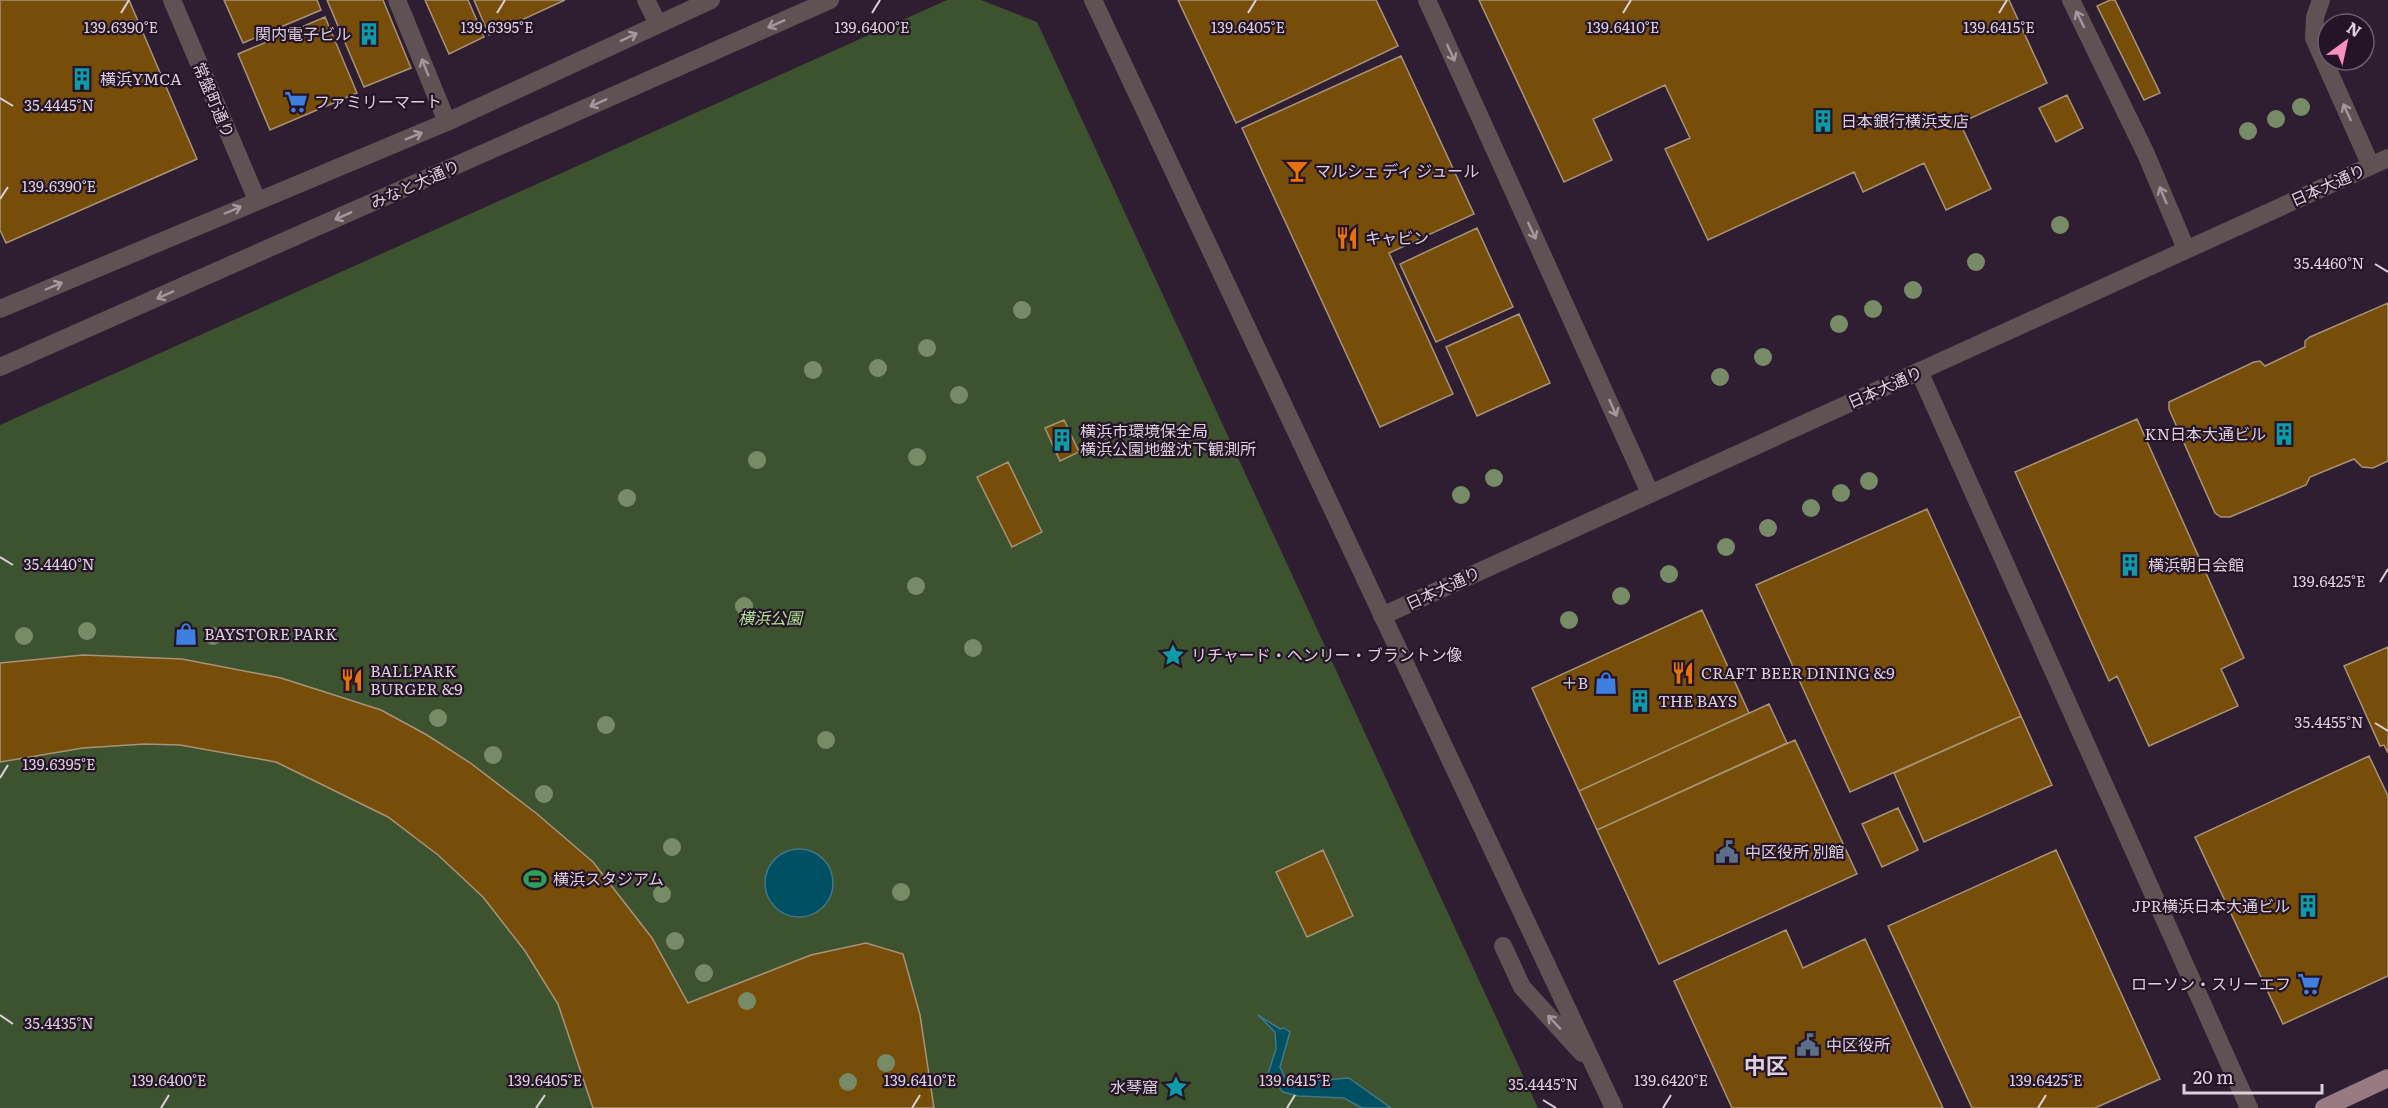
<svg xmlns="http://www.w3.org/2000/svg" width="2388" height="1108" viewBox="0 0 2388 1108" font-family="Literata,'Noto Sans JP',serif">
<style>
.green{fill:#3d532f}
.water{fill:#005064;stroke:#427688;stroke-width:1.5}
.building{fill:#764e0a;stroke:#a8937a;stroke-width:1.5}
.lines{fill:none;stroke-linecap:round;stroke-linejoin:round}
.minor{stroke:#5f5154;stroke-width:18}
.major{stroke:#987b82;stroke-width:18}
.tree{fill:#778b66}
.oneway{stroke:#a4979f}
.ticks{fill:none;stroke:#dcd0dd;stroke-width:2}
.labels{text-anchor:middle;stroke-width:4.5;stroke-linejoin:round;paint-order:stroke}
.poi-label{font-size:16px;fill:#dcd0dd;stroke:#251427;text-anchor:start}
.street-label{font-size:16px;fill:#dcd0dd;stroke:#251427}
.park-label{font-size:16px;font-style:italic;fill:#b2e591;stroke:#251427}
.district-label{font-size:22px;font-weight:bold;fill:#dcd0dd;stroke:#251427}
.ticks-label{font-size:15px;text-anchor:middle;fill:#dcd0dd;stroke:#251427;stroke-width:4.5;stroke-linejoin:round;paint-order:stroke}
</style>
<rect width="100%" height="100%" fill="#2f1d31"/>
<path class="green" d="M947,0H981L1037,22L1538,1108H0V425Z"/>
<path class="water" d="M765 883a34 34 0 1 1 68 0a34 34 0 1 1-68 0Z
M1258,1015L1280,1029L1284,1028L1290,1032L1280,1067L1287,1083L1349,1078L1391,1108H1362L1344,1098L1298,1096L1283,1092L1268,1074L1276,1049L1275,1032Z"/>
<path class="building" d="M0,0H129L197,159L6,243L0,230Z
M224,0H317L321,10L243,43Z
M327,0H383L411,68L364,87Z
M425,0H468L484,37L449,54Z
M474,0H565L489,35Z
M1178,0H1376L1398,46L1236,123Z
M1479,0H2009L2047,83L1960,123L1991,189L1946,210L1924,163L1863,192L1854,172L1708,240L1665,149L1690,138L1665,85L1593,119L1612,160L1564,182Z
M2110,0H2115L2160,93L2144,100L2097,6Z
M325,17L357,93L270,130L238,54Z
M1401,56L1474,214L1389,253L1453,394L1380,427L1242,128Z
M2067,95L2083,128L2056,142L2039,108Z
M1477,228L1513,307L1436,342L1400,264Z
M2388,303V461L2373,468L2362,467L2354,459L2310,477L2306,485L2230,517H2221L2215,513L2169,409V402L2254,362L2260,361L2265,366L2305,347V341L2310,337Z
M1519,314L1550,383L1477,416L1446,347Z
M2137,419L2244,658L2221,669L2238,706L2149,746L2117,676L2109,681L2015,472Z
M1064,420L1079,452L1060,461L1045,428Z
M1008,462L1042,532L1012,547L977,477Z
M1927,509L2021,716L1850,792L1756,585Z
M1702,610L1749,713L1579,791L1532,688Z
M2388,647V753L2384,745L2380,746L2344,666Z
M83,655L182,659L281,678L381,710L427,735L469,762L536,813L593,862L652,938L688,1003L811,955L866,943L903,954L920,1015L934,1108H593L558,1004L525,951L483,897L438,855L388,817L276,762L180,745L145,744L83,748L0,762V663Z
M1769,704L1787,743L1597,830L1579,791Z
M2021,716L2052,785L1924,842L1894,773Z
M1795,740L1857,874L1659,964L1597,830Z
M2369,756L2388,796V976L2283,1024L2195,837Z
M1898,808L1918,850L1882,867L1862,824Z
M1323,850L1353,916L1307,937L1276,872Z
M2056,850L2160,1079L2095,1108H1972L1888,926Z
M1786,930L1803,968L1865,939L1943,1108H1732L1674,981Z
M1786,930L1803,968L1865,939L1943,1108H1732L1674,981Z"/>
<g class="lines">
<path class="minor" d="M172,0L257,200
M397,0L447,122
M646,0L658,24
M1093,0L1614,1108
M1427,0L1650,493
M2071,0L2146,154L2186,249
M2321,0L2315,17L2314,38L2371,166
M0,309L447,122L711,0
M0,367L830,0
M1919,371L2249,1108
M1382,616L2388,158
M1503,946L1522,987L1582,1053"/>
<path class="major" d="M2324,1108L2388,1078"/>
</g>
<g class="tree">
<circle cx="2301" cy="107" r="9"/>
<circle cx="2276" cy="119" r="9"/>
<circle cx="2248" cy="131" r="9"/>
<circle cx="2060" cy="225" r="9"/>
<circle cx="1976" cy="262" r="9"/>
<circle cx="1913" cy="290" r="9"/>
<circle cx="1873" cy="309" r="9"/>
<circle cx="1022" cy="310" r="9"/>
<circle cx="1839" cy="324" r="9"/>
<circle cx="927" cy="348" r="9"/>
<circle cx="1763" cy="357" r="9"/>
<circle cx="878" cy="368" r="9"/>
<circle cx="813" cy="370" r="9"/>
<circle cx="1720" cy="377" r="9"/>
<circle cx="959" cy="395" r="9"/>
<circle cx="917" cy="457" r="9"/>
<circle cx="757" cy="460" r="9"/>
<circle cx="1494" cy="478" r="9"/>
<circle cx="1869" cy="481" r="9"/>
<circle cx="1841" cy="493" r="9"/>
<circle cx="1461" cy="495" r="9"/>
<circle cx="627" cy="498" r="9"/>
<circle cx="1811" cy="508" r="9"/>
<circle cx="1768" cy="528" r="9"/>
<circle cx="1726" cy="547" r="9"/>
<circle cx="1669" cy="574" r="9"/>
<circle cx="916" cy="586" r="9"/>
<circle cx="1621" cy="596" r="9"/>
<circle cx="744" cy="606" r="9"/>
<circle cx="1569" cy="620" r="9"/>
<circle cx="87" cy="631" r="9"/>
<circle cx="24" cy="636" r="9"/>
<circle cx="213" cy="636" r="9"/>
<circle cx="973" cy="648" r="9"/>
<circle cx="438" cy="718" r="9"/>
<circle cx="606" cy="725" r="9"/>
<circle cx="826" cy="740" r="9"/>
<circle cx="493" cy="755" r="9"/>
<circle cx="544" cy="794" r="9"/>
<circle cx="672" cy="847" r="9"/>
<circle cx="901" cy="892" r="9"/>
<circle cx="662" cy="894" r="9"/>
<circle cx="675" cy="941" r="9"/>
<circle cx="704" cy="973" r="9"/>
<circle cx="747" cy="1001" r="9"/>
<circle cx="886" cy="1063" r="9"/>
<circle cx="848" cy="1082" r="9"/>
</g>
<defs><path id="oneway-shaft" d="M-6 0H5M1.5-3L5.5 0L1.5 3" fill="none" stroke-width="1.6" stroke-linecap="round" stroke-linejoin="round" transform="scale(1.5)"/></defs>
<g class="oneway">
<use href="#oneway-shaft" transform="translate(2080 19) rotate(-116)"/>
<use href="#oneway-shaft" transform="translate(776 24) rotate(156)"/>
<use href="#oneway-shaft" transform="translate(629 37) rotate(-25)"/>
<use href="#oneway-shaft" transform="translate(1451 53) rotate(65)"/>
<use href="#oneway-shaft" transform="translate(425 67) rotate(-112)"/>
<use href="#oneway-shaft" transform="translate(598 103) rotate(156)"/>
<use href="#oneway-shaft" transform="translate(2347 112) rotate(-115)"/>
<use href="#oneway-shaft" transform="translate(414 136) rotate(-22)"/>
<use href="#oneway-shaft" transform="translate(2163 195) rotate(-113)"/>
<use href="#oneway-shaft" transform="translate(233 210) rotate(-23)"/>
<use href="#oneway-shaft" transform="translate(343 216) rotate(156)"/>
<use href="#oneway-shaft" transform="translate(1532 231) rotate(65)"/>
<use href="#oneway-shaft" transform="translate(54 286) rotate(-23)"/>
<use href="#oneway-shaft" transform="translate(165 295) rotate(156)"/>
<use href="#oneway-shaft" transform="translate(1613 408) rotate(66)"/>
<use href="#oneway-shaft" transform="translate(1554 1022) rotate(-133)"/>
</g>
<path class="ticks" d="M121,13L129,0M497,13L505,0M872,13L880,0M1248,13L1256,0M1623,13L1631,0M1999,13L2007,0M0,98L13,106M0,199L8,187M2375,264L2388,272M0,557L13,565M2380,582L2388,569M2375,723L2388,731M0,778L8,765M0,1015L13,1024M1543,1100L1556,1108M161,1108L169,1095M536,1108L545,1095M912,1108L920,1095M1287,1108L1295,1095M1663,1108L1671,1095M2038,1108L2046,1095"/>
<defs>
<g id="building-bare" transform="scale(1.8)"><path d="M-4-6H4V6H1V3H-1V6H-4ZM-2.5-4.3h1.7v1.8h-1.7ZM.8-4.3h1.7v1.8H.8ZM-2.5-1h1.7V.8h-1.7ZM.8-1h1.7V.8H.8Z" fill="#0f9aa8" stroke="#251427" stroke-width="2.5" paint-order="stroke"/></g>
<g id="supermarket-bare" transform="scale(1.8)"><path d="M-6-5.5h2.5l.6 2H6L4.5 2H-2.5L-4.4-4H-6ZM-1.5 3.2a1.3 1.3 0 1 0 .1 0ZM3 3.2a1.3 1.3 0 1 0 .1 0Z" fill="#3f7fe0" stroke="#251427" stroke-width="2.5" paint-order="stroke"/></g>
<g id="bar-bare" transform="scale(1.8)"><path d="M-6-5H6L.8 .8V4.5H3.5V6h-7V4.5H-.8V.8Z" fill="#e8710a" stroke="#251427" stroke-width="2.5" paint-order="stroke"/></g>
<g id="restaurant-bare" transform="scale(1.8)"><path d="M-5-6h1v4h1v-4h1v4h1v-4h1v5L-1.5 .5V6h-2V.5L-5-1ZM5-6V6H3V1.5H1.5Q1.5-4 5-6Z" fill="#e8710a" stroke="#251427" stroke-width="2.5" paint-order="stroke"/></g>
<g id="shop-bare" transform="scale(1.8)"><path d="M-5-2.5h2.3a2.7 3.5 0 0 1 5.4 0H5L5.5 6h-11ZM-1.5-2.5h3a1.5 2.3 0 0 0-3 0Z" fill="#3f7fe0" stroke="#251427" stroke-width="2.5" paint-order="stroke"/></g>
<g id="sight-bare" transform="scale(1.8)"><path d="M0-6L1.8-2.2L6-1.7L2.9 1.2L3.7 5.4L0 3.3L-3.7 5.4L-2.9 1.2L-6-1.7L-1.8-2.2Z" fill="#0f9aa8" stroke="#251427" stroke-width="2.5" paint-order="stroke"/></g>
<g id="civic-bare" transform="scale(1.8)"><path d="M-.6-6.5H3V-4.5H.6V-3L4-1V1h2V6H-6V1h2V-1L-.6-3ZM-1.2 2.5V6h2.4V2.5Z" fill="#5c6f8a" stroke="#251427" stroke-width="2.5" paint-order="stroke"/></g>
<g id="stadium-bare" transform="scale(1.8)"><path d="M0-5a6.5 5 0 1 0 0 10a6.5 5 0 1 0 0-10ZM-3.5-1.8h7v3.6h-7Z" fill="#2e9e5b" stroke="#251427" stroke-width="2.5" paint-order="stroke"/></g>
</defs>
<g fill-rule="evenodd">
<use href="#building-bare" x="369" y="34"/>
<use href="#building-bare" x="82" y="79"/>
<use href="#supermarket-bare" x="296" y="102"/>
<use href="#building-bare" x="1823" y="121"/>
<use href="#bar-bare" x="1297" y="171"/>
<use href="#restaurant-bare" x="1347" y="238"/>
<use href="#building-bare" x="2284" y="434"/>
<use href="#building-bare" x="1062" y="440"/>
<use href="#building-bare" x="2130" y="565"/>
<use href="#shop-bare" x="186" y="634"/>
<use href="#sight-bare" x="1173" y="655"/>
<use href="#restaurant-bare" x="1683" y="673"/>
<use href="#restaurant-bare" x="352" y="680"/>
<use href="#shop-bare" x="1606" y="683"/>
<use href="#building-bare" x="1640" y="701"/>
<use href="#civic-bare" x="1727" y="852"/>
<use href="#stadium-bare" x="535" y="879"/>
<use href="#building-bare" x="2308" y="906"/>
<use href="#supermarket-bare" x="2309" y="984"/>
<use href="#civic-bare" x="1808" y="1045"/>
<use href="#sight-bare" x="1176" y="1087"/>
</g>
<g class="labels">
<g class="poi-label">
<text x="351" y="40" text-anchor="end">関内電子ビル</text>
<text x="100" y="85">横浜YMCA</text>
<text x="314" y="108">ファミリーマート</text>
<text x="1841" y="127">日本銀行横浜支店</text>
<text x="1315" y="177">マルシェ ディ ジュール</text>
<text x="1365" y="244">キャビン</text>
<text x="1080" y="437">横浜市環境保全局<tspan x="1080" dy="18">横浜公園地盤沈下観測所</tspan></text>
<text x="2266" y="440" text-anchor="end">KN日本大通ビル</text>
<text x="2148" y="571">横浜朝日会館</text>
<text x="204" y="640">BAYSTORE PARK</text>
<text x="1191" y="661">リチャード・ヘンリー・ブラントン像</text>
<text x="370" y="677">BALLPARK<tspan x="370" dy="18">BURGER &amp;9</tspan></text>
<text x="1701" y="679">CRAFT BEER DINING &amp;9</text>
<text x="1588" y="689" text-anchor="end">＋B</text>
<text x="1658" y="707">THE BAYS</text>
<text x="1745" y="858">中区役所 別館</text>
<text x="553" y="885">横浜スタジアム</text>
<text x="2290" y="912" text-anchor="end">JPR横浜日本大通ビル</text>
<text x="2291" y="990" text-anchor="end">ローソン・スリーエフ</text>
<text x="1826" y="1051">中区役所</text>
<text x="1158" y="1093" text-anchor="end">水琴窟</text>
</g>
<g class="street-label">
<text transform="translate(214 100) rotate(67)" y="6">常盤町通り</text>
<text transform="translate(415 184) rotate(-24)" y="6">みなと大通り</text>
<text transform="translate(2328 185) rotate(-24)" y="6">日本大通り</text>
<text transform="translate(1885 387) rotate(-24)" y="6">日本大通り</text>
<text transform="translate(1443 588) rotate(-25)" y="6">日本大通り</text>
</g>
<g class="park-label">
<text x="770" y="624">横浜公園</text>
</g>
<g class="district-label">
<text x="1766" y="1074">中区</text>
</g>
</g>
<g class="ticks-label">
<text x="1623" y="33">139.6410°E</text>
<text x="121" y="33">139.6390°E</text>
<text x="497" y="33">139.6395°E</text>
<text x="872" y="33">139.6400°E</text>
<text x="1248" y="33">139.6405°E</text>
<text x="1999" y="33">139.6415°E</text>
<text x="59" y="111">35.4445°N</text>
<text x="59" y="192">139.6390°E</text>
<text x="2329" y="269">35.4460°N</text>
<text x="59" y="570">35.4440°N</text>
<text x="2329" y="587">139.6425°E</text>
<text x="2329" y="728">35.4455°N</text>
<text x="59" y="770">139.6395°E</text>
<text x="59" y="1029">35.4435°N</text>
<text x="169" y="1086">139.6400°E</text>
<text x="545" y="1086">139.6405°E</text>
<text x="920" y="1086">139.6410°E</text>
<text x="1295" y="1086">139.6415°E</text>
<text x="1671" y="1086">139.6420°E</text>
<text x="2046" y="1086">139.6425°E</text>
<text x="1543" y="1090">35.4445°N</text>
</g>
<g transform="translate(2346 42) rotate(33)"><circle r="28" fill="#251427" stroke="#6e5f70" stroke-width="1.5"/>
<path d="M0-4.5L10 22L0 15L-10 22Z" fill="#fc8fc1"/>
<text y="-9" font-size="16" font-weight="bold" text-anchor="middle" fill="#dcd0dd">N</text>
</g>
<path d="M2184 1084v9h138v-9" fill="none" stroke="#dcd0dd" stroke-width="3"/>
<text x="2193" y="1084" font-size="18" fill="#dcd0dd" stroke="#251427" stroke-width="4.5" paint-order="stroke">20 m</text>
</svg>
